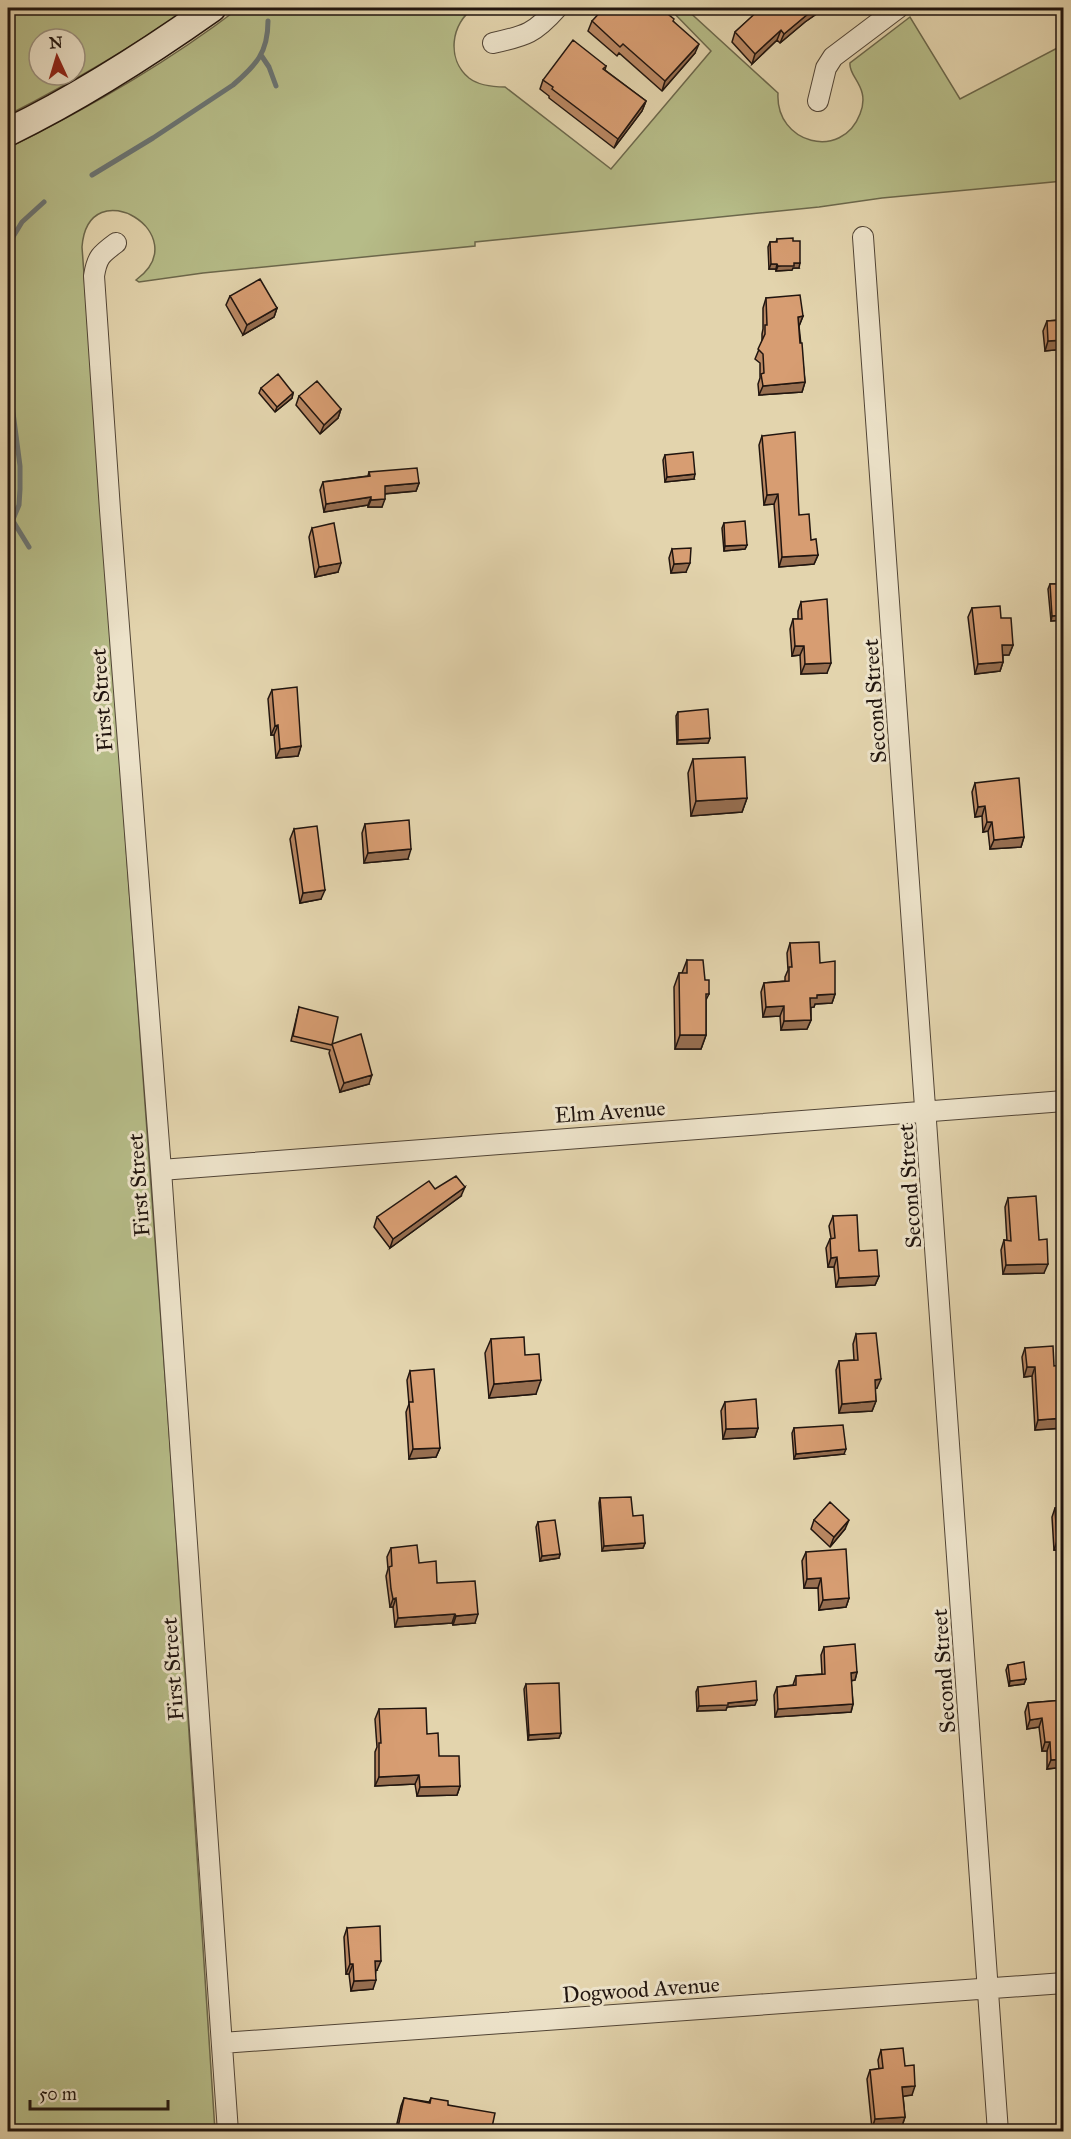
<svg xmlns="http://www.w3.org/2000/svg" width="1071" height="2139" viewBox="0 0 1071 2139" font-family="'IM FELL Great Primer',serif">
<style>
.green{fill:#b6bc88;stroke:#6c684c;stroke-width:1.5;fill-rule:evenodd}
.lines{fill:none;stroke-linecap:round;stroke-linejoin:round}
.stream{stroke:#6b7574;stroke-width:5}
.street-casing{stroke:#524536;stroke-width:22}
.secondary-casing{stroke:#21150f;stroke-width:30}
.street{stroke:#ede3ca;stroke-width:20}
.secondary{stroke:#ede3ca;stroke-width:27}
.wall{fill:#b98762;stroke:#21150f;stroke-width:1.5}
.shaded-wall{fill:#966e50;stroke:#21150f;stroke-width:1.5}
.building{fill:#d79d72;stroke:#21150f;stroke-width:1.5}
.labels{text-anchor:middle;stroke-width:6;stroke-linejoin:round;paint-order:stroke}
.street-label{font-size:22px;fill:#21150f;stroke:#ede3ca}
</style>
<rect width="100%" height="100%" fill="#e3d4ad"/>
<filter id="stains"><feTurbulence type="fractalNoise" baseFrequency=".00333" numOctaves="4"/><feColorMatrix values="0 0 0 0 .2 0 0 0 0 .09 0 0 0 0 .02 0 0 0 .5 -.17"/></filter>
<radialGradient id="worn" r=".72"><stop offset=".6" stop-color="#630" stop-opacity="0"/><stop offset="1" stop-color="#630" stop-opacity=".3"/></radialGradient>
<path class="green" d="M8,8H188C131,48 70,83 8,115ZM39,39H75V75H39Z
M239,8H474C451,23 446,59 469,78C478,85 494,87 505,87L611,169L711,51L669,8H685L778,93C775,144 842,161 860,114C871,87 848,77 850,63L910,17L960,99L1063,45V181L882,198L819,207L475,242V246L203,273L139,282L136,280C198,235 88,168 82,247L171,1457L215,2131L8,2132V148C89,108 167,63 239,8Z"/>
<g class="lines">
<path class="stream" d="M261,55L269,67L276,86
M92,175L153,138L233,85C256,65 268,53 268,21
M8,245L22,222L44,202
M8,374L20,466V489L19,505L8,531
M13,521L29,547"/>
<g class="street-casing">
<path id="street" d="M493,43C526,36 535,33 557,8
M818,101L826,68L833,57L898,8
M863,237C913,868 954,1500 998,2132
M116,243C101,254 97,257 94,276L110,510L161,1170L228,2132
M161,1170L1064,1101
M222,2043L1064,1983"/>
</g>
<g class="secondary-casing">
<path id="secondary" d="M8,132C80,97 147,54 212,8"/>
</g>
<use href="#street" class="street"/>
<use href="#secondary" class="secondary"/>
</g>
<path class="wall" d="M755,8H825L805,22L780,43L777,40L752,64L732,42L735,32L755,14L754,13Z
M592,21H673L695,53L662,91L619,53L617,56L588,31Z
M606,66L605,70L646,101L642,111L614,148L549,98V96L540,89L543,80Z
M777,239L799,268H793L792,270L776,271V269H769L768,247L770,242H776Z
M230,296L277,308L274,317L243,335L226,305Z
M766,298L803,316L799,326L805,382L802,392L759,395L758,384L760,378V363L755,359L762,342V334L763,329V308Z
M1062,305L1064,349L1045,351L1043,331L1047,321L1059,320V314Z
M261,388L293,393L292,398L275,412L259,393Z
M299,396L341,409L338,418L320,434L296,405Z
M762,436L818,555L814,564L779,567L774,504L764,505L759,445Z
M665,455L694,479L665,482L663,460Z
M369,472L419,483L416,491L385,494L382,507H368V505L324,512L320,490L323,482L368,476Z
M724,523L747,545L745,549L724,551L722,528Z
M312,528L338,572L315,577L309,537Z
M672,549L686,572L671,573L669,558Z
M1050,584H1064V620L1051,621L1048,589Z
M801,602L827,673L801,674L800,655L792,656L790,629L793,619H798V611Z
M972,608L1001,618L1013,645L1009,655H1003V662L1000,671L975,674L968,617Z
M272,690L301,746L298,756L276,758L274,735H271L268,699Z
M678,712L710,738L708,743L677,744L676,716Z
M693,759L747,798L742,812L691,816L688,773Z
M975,783L1024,837L1021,847L990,849L988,831L983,832L982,816L975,817L972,792Z
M365,824L408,859L364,863L362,833Z
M294,829L321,899L300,903L290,839Z
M790,943L820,963L835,994L832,1003L815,1004L814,1007H811V1020L807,1029L781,1030L780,1016L763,1017L761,992L764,983L785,981V977L788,970L787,953Z
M687,960L705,980L709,994L706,1000V1035L701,1049H675L674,987L679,973H682Z
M299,1007L332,1044L369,1084L340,1092L329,1053L330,1050L291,1041Z
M435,1189L461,1196L390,1248L374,1227L377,1217Z
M1008,1198L1039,1240L1044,1273L1003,1274L1001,1250L1004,1240L1007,1241L1005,1207Z
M833,1216L879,1276L875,1285L836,1287L834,1267H828L826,1248L830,1239L831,1238L829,1226Z
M856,1334L877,1388L875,1389L876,1401L872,1411L839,1413L836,1370L839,1361L854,1360L853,1344Z
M491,1339L525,1355L536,1394L489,1398L485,1353Z
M1025,1348L1054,1366L1063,1365L1064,1428L1035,1430L1032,1376L1024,1377L1022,1357Z
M410,1371L440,1448L436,1457L409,1459L406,1412L409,1404L407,1380Z
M725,1402L758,1428L755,1437L723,1439L721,1411Z
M794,1428L844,1454L794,1459L792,1433Z
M600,1498L633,1516L645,1543L643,1548L602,1551L599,1503Z
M1064,1504V1550H1054L1052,1517L1055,1508H1057L1059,1505Z
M814,1520L845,1529L830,1547L811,1529Z
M538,1522L560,1554L559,1558L540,1561L536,1527Z
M391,1548L419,1563L475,1623L453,1625L452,1623L395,1627L393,1607H390L386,1576L388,1569L387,1557Z
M806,1552L849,1598L846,1607L819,1610L818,1588H804L802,1561Z
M824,1647L857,1672L855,1680L851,1681L853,1704L851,1712L775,1717L774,1695L777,1687L793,1685L796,1676L822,1674L821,1655Z
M1008,1665L1026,1679L1024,1684L1009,1686L1006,1670Z
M526,1684L561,1733L559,1738L528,1740L524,1689Z
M698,1687L755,1705L727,1707L726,1710L697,1711L696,1692Z
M1064,1700V1767L1047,1769V1751H1042L1039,1727L1027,1729L1025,1712L1028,1703Z
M379,1709L427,1734L439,1756L460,1786L457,1795L417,1796L415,1784L375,1786V1752L377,1747L375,1719Z
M347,1928L377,1970H376L373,1989L351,1991L349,1974H346L344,1937Z
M881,2050L912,2095L903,2096L905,2117L902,2126L872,2129L867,2079L870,2070L879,2069L878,2060Z
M404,2098L429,2102L431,2098L448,2105L491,2132H395L401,2106Z"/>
<path class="shaded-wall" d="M815,8H825L805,22L780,43L784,34Z
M781,30L777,40L752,64L755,54Z
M699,44L695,53L662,91L665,81Z
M646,101L642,111L614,148L618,139Z
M794,263H800L799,268H793L792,270L776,271L778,266Z
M771,264H777L776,269H769Z
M277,308L274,317L243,335L247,325Z
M803,316L799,326L795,327L798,317Z
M1064,340V349L1045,351L1048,341Z
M805,382L802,392L759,395L763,386Z
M293,393L292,398L275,412L277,407Z
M341,409L338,418L320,434L324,425Z
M695,474L694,479L665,482L667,477Z
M419,483L416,491L382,494L385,486Z
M778,494L774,504L764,505L767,495Z
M371,497L368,505L324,512L326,504Z
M385,499L382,507H368L371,500Z
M747,545L745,549L724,551L725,546Z
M818,555L814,564L779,567L782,557Z
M341,563L338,572L315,577L319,567Z
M690,563L686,572L671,573L674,564Z
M1064,615V620L1051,621L1052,616Z
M1002,645H1013L1009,655H999Z
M795,646H804L800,655L792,656Z
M1003,662L1000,671L975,674L978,664Z
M831,663L827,673L801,674L805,664Z
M278,725L274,735H271L275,726Z
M710,738L708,743L677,744L678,740Z
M301,746L298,756L276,758L280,749Z
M747,798L742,812L691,816L696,801Z
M985,806L982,816L975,817L978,807Z
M987,822H992L988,831L983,832Z
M1024,837L1021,847L990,849L994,840Z
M411,849L408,859L364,863L368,853Z
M325,890L321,899L300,903L303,893Z
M835,994L832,1003L815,1004L814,1007L807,1008L810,998L817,995Z
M784,1006L780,1016L763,1017L766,1007Z
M811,1020L807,1029L781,1030L784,1021Z
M680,1035H706L701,1049H675Z
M372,1075L369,1084L340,1092L344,1083Z
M465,1187L461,1196L390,1248L393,1239Z
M837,1257L834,1267H828L831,1258Z
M1048,1264L1044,1273L1003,1274L1006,1265Z
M879,1276L875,1285L836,1287L839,1278Z
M1027,1367H1035L1032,1376L1024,1377Z
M881,1379L877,1388L871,1389L875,1380Z
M541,1380L536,1394L489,1398L494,1384Z
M876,1401L872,1411L839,1413L842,1404Z
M1064,1418V1428L1035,1430L1038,1420Z
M758,1428L755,1437L723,1439L726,1429Z
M440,1448L436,1457L409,1459L413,1449Z
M846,1449L844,1454L794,1459L796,1454Z
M849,1520L845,1529L830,1547L834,1537Z
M1057,1541H1064V1550H1054Z
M645,1543L643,1548L602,1551L604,1546Z
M560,1554L559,1558L540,1561L542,1556Z
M821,1578L818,1588H804L807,1579Z
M396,1598L393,1607H390L393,1599Z
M849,1598L846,1607L819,1610L823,1600Z
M455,1614L452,1623L395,1627L398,1618Z
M478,1614L475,1623L453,1625L456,1616Z
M857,1672L855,1680L848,1681L851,1673Z
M1026,1679L1024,1684L1009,1686L1010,1681Z
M757,1700L755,1705L727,1707L726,1710L697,1711L699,1706Z
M853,1704L851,1712L775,1717L778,1709Z
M1042,1718L1039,1727L1027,1729L1030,1720Z
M561,1733L559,1738L528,1740L529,1735Z
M1045,1742H1050L1047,1751H1042Z
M1064,1759V1767L1047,1769L1051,1760Z
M419,1775L415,1784L375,1786L379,1777Z
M460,1786L457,1795L417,1796L420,1787Z
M375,1961H381L377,1970L372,1971Z
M350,1964H353L349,1974H346Z
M376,1980L373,1989L351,1991L354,1981Z
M915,2086L912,2095L898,2097L902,2087Z
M905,2117L902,2126L872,2129L875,2119Z"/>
<path class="building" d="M604,8H660L674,19L673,21L699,44L665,81L623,44L620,47L592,21Z
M761,8H815L784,34L781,30L755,54L735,32Z
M573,40L606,66L603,69L646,101L618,139L552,89L553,87L543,80Z
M793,238V241H800V263H794V266H778L777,264H771L770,242H777V239Z
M260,279L277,308L247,325L230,296Z
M800,295L803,316L798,317L800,343H802L805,382L763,386L761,374L764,373L763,354L758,349L765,334V325H767L766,298Z
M1062,305H1064V340L1048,341L1047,321L1062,320Z
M278,374L293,393L277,407L261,388Z
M317,381L341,409L324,425L299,396Z
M795,432L799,515L809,514L811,540L816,539L818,555L782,557L778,494L767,495L762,436Z
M693,452L695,474L667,477L665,455Z
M417,468L419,483L385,486V499L371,500V497L326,504L323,482L370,476L369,472Z
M745,521L747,545L725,546L724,523Z
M334,523L341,563L319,567L312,528Z
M691,548L690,563L674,564L672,549Z
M1050,584H1064V615L1052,616Z
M827,599L831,663L805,664L804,646H795L793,619H802L801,602Z
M1000,606L1001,618H1011L1013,645H1002L1003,662L978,664L972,608Z
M297,687L301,746L280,749L278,725L275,726L272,690Z
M708,709L710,738L678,740V712Z
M745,757L747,798L696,801L693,759Z
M1019,778L1024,837L994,840L992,822H987L985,806L978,807L975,783Z
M409,820L411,849L368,853L365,824Z
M317,826L325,890L303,893L294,829Z
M819,942L820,963L835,961V994L817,995V998H810L811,1020L784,1021V1006L766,1007L764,983L789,981V967H792L790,943Z
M687,960H703L705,980H709V994H706V1035H680L679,973H687Z
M299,1007L338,1017L332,1045L293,1036Z
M361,1034L372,1075L344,1083L332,1044Z
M456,1176L465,1187L393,1239L377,1217L429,1181L435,1189Z
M1036,1196L1039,1240L1047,1239L1048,1264L1006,1265L1004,1240L1011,1241L1008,1198Z
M857,1215L859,1251L877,1250L879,1276L839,1278L837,1257L831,1258L830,1239L835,1238L833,1216Z
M876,1333L881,1379L875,1380L876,1401L842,1404L839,1361L858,1360L856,1334Z
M524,1337L525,1355L539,1354L541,1380L494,1384L491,1339Z
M1053,1346L1054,1366L1063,1365L1064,1418L1038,1420L1035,1367H1027L1025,1348Z
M434,1369L440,1448L413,1449L409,1402H413L410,1371Z
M756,1399L758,1428L726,1429L725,1402Z
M843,1425L846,1449L796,1454L794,1428Z
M631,1497L633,1516L643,1515L645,1543L604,1546L600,1498Z
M830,1502L849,1520L834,1537L814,1520Z
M1064,1504V1541H1057L1055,1508L1059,1507V1505Z
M555,1520L560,1554L542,1556L538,1522Z
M417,1545L419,1563L436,1561L437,1583L475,1581L478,1614L456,1616L455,1614L398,1618L396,1598L393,1599L391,1589L389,1567L392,1566L391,1548Z
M846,1549L849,1598L823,1600L821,1578L807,1579L806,1552Z
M855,1644L857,1672L851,1673L853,1704L778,1709L777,1687L796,1685V1676L825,1674L824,1647Z
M1024,1662L1026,1679L1010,1681L1008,1665Z
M756,1681L757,1700L728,1703V1705L699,1706L698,1687Z
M559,1683L561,1733L529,1735L526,1684Z
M1064,1700V1759L1051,1760L1050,1742H1045L1042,1718L1030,1720L1028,1703Z
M426,1708L427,1734L438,1733L439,1756H459L460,1786L420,1787L419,1775L379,1777V1743H381L379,1709Z
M380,1926L381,1961H375L376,1980L354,1981L353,1964H350L347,1928Z
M903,2048L905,2066L914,2065L915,2086L902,2087L905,2117L875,2119L870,2070L883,2068L881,2050Z
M404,2098L430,2103L431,2098L448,2101V2105L495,2113L491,2132H467L443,2127L442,2132H397Z"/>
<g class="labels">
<g class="street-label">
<text transform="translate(101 700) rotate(-94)" y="8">First Street</text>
<text transform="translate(874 701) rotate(-94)" y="8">Second Street</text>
<text transform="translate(610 1111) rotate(-4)" y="8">Elm Avenue</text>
<text transform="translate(138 1185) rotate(-94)" y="8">First Street</text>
<text transform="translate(909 1186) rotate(-94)" y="8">Second Street</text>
<text transform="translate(172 1669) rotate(-94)" y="8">First Street</text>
<text transform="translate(943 1671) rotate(-94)" y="8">Second Street</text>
<text transform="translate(641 1989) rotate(-4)" y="8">Dogwood Avenue</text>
</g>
</g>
<rect width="1071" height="2139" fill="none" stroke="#e3d4ad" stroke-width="30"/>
<rect x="9" y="9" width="1053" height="2121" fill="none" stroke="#21150f" stroke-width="3"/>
<rect x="15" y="15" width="1041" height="2109" fill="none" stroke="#21150f" stroke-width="1.5"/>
<g transform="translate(57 57) rotate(356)"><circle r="28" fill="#ede3ca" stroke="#9b917f" stroke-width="1.5"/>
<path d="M0-4.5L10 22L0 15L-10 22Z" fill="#8f2418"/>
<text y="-9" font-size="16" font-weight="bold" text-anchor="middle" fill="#21150f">N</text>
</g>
<path d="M30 2100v9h138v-9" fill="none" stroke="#21150f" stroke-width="3"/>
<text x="39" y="2100" font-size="18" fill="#21150f" stroke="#ede3ca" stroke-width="4.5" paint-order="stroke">50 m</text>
<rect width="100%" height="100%" filter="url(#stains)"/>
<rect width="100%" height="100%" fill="url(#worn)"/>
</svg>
